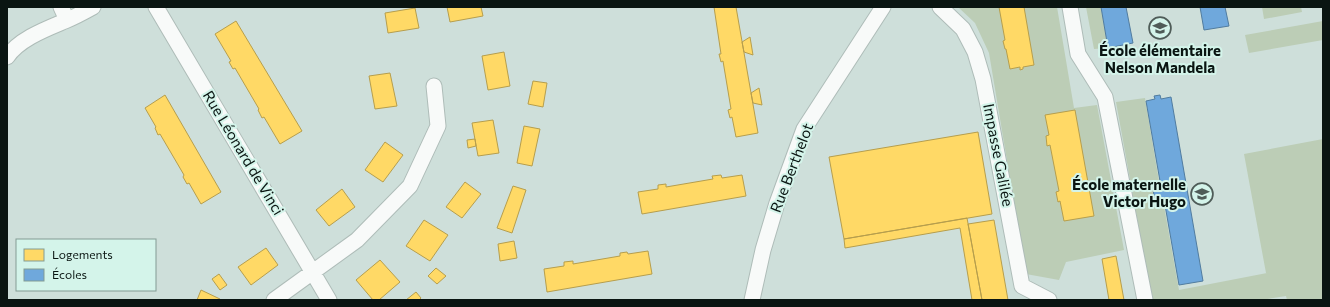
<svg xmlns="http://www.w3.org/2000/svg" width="1330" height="307" viewBox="0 0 1330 307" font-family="Commissioner,sans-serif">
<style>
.green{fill:#bccdb6}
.homes{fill:#ffd966;stroke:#b69e4d}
.schools{fill:#6fa8dc;stroke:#517c9f}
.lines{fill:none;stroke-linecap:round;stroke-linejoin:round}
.minor-casing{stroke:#aebcb8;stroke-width:17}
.minor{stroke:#f8faf9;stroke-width:15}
.labels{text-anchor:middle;stroke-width:4;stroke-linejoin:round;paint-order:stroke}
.poi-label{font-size:15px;font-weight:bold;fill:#0a1512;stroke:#d4f4ea}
.street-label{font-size:15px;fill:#0a1512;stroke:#d4f4ea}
</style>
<rect width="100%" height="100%" fill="#cedfda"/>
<path class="green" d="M958,7H1057L1074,108L1097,105L1124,250L1066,262L1059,280L1026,274L989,53L975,23Z
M1086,7H1101L1108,48L1094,49Z
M1262,7H1301L1302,12L1264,19Z
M1323,21V40L1249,53L1245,35Z
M1145,98L1159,181L1152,183L1157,207L1164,206L1179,290L1267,273H1266L1244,154L1323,139V300H1287L1286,296L1261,300H1152L1116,102Z"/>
<path class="homes" d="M447,7H481L483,16L450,22Z
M714,7H736L758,133L736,137L732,117L730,118L728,110L731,109L723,61L721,62L719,54H721Z
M999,7H1024L1034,65L1023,67V69L1020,70V67L1010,69L1006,49H1005L1003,41L1005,40Z
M415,8L419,28L388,33L385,13Z
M236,21L302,131L280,144L264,117L262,118L258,110L259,109L235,68L233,69L229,62L231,61L215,34Z
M750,37L753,55L744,52L742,42Z
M504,52L510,86L488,90L482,56Z
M390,73L397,106L375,109L369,76Z
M533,81L547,83L543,107L528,104Z
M759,88L762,105L753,103L751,93Z
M165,95L221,192L201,204L189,183L187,184L183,177L184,175L160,134L158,135L155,128L156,127L145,108Z
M1075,110L1094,216L1064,221L1060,201L1058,202L1056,192L1059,191L1050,145L1047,146L1046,136L1049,135L1045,115Z
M493,120L499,153L478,156L472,123Z
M524,126L540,129L532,166L517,163Z
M978,132L992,214L844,239L829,157Z
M475,139L476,146L468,148L467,140Z
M385,142L403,155L383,182L365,170Z
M721,175L722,178L742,175L746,196L642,214L638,192L658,189V185L666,184V187L713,179L712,176Z
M465,182L481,194L462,218L446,207Z
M513,186L526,190L512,233L497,228Z
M342,189L355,207L329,226L316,210Z
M967,218L982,300H972L960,228L845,248L844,239Z
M424,220L448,235L430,261L406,246Z
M994,220L1008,300H982L968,224Z
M514,241L517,258L500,261L498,244Z
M266,248L278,265L251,285L238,267Z
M648,251L652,274L547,292L544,269L564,266V262L573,261V264L620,256V253L627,252L628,254Z
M1116,256L1124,300H1109L1102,259Z
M380,260L400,282L379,300H373L356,280Z
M436,268L446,276L437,284L428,276Z
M219,274L227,285L220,290L212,279Z
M201,290L220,299L219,300H197Z
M416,292L421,298L419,300H406Z"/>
<path class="schools" d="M1101,7H1126L1133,43L1108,48Z
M1200,7H1225L1229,26L1204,30Z
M1160,95L1161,99L1171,97L1203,281L1179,285L1165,205L1156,207L1152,183L1160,181L1146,101L1155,99L1154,96Z"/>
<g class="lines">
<g class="minor-casing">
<path id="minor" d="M61,7L67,20
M156,7L329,300
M940,7L963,29L975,52L983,79L1022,286L1049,300
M1070,7L1078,54L1105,97L1145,300
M7,57C19,39 46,29 65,21C75,17 84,12 93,7
M274,300L357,240L410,186L438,126L434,86
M752,300L763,250L777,203L804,129L883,7"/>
</g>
<use href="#minor" class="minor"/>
</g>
<defs>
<g id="school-ring" transform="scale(1.15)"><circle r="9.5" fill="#d4f4ea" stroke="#4f5c58" stroke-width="1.5"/><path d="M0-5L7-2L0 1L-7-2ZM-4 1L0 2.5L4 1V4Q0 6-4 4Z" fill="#4f5c58"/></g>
</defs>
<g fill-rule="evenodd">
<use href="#school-ring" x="1160" y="28"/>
<use href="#school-ring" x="1202" y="194"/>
</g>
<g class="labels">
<g class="poi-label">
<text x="1160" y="56">École élémentaire<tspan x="1160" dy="17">Nelson Mandela</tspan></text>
<text x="1186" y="190" text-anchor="end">École maternelle<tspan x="1186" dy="17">Victor Hugo</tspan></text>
</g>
<g class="street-label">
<text transform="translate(243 153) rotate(59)" y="5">Rue Léonard de Vinci</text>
<text transform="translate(998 155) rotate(79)" y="5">Impasse Galilée</text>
<text transform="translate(792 168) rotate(-69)" y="5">Rue Berthelot</text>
</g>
</g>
<rect width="1330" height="307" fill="none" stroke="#0a1512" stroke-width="16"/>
<rect x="16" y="239" width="140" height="52" fill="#d4f4ea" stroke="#839b94"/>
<rect x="24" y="249" width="20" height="12" fill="#ffd966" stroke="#839b94"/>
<text x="52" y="259" font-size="12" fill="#0a1512">Logements</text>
<rect x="24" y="269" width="20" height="12" fill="#6fa8dc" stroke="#839b94"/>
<text x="52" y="279" font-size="12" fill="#0a1512">Écoles</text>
</svg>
